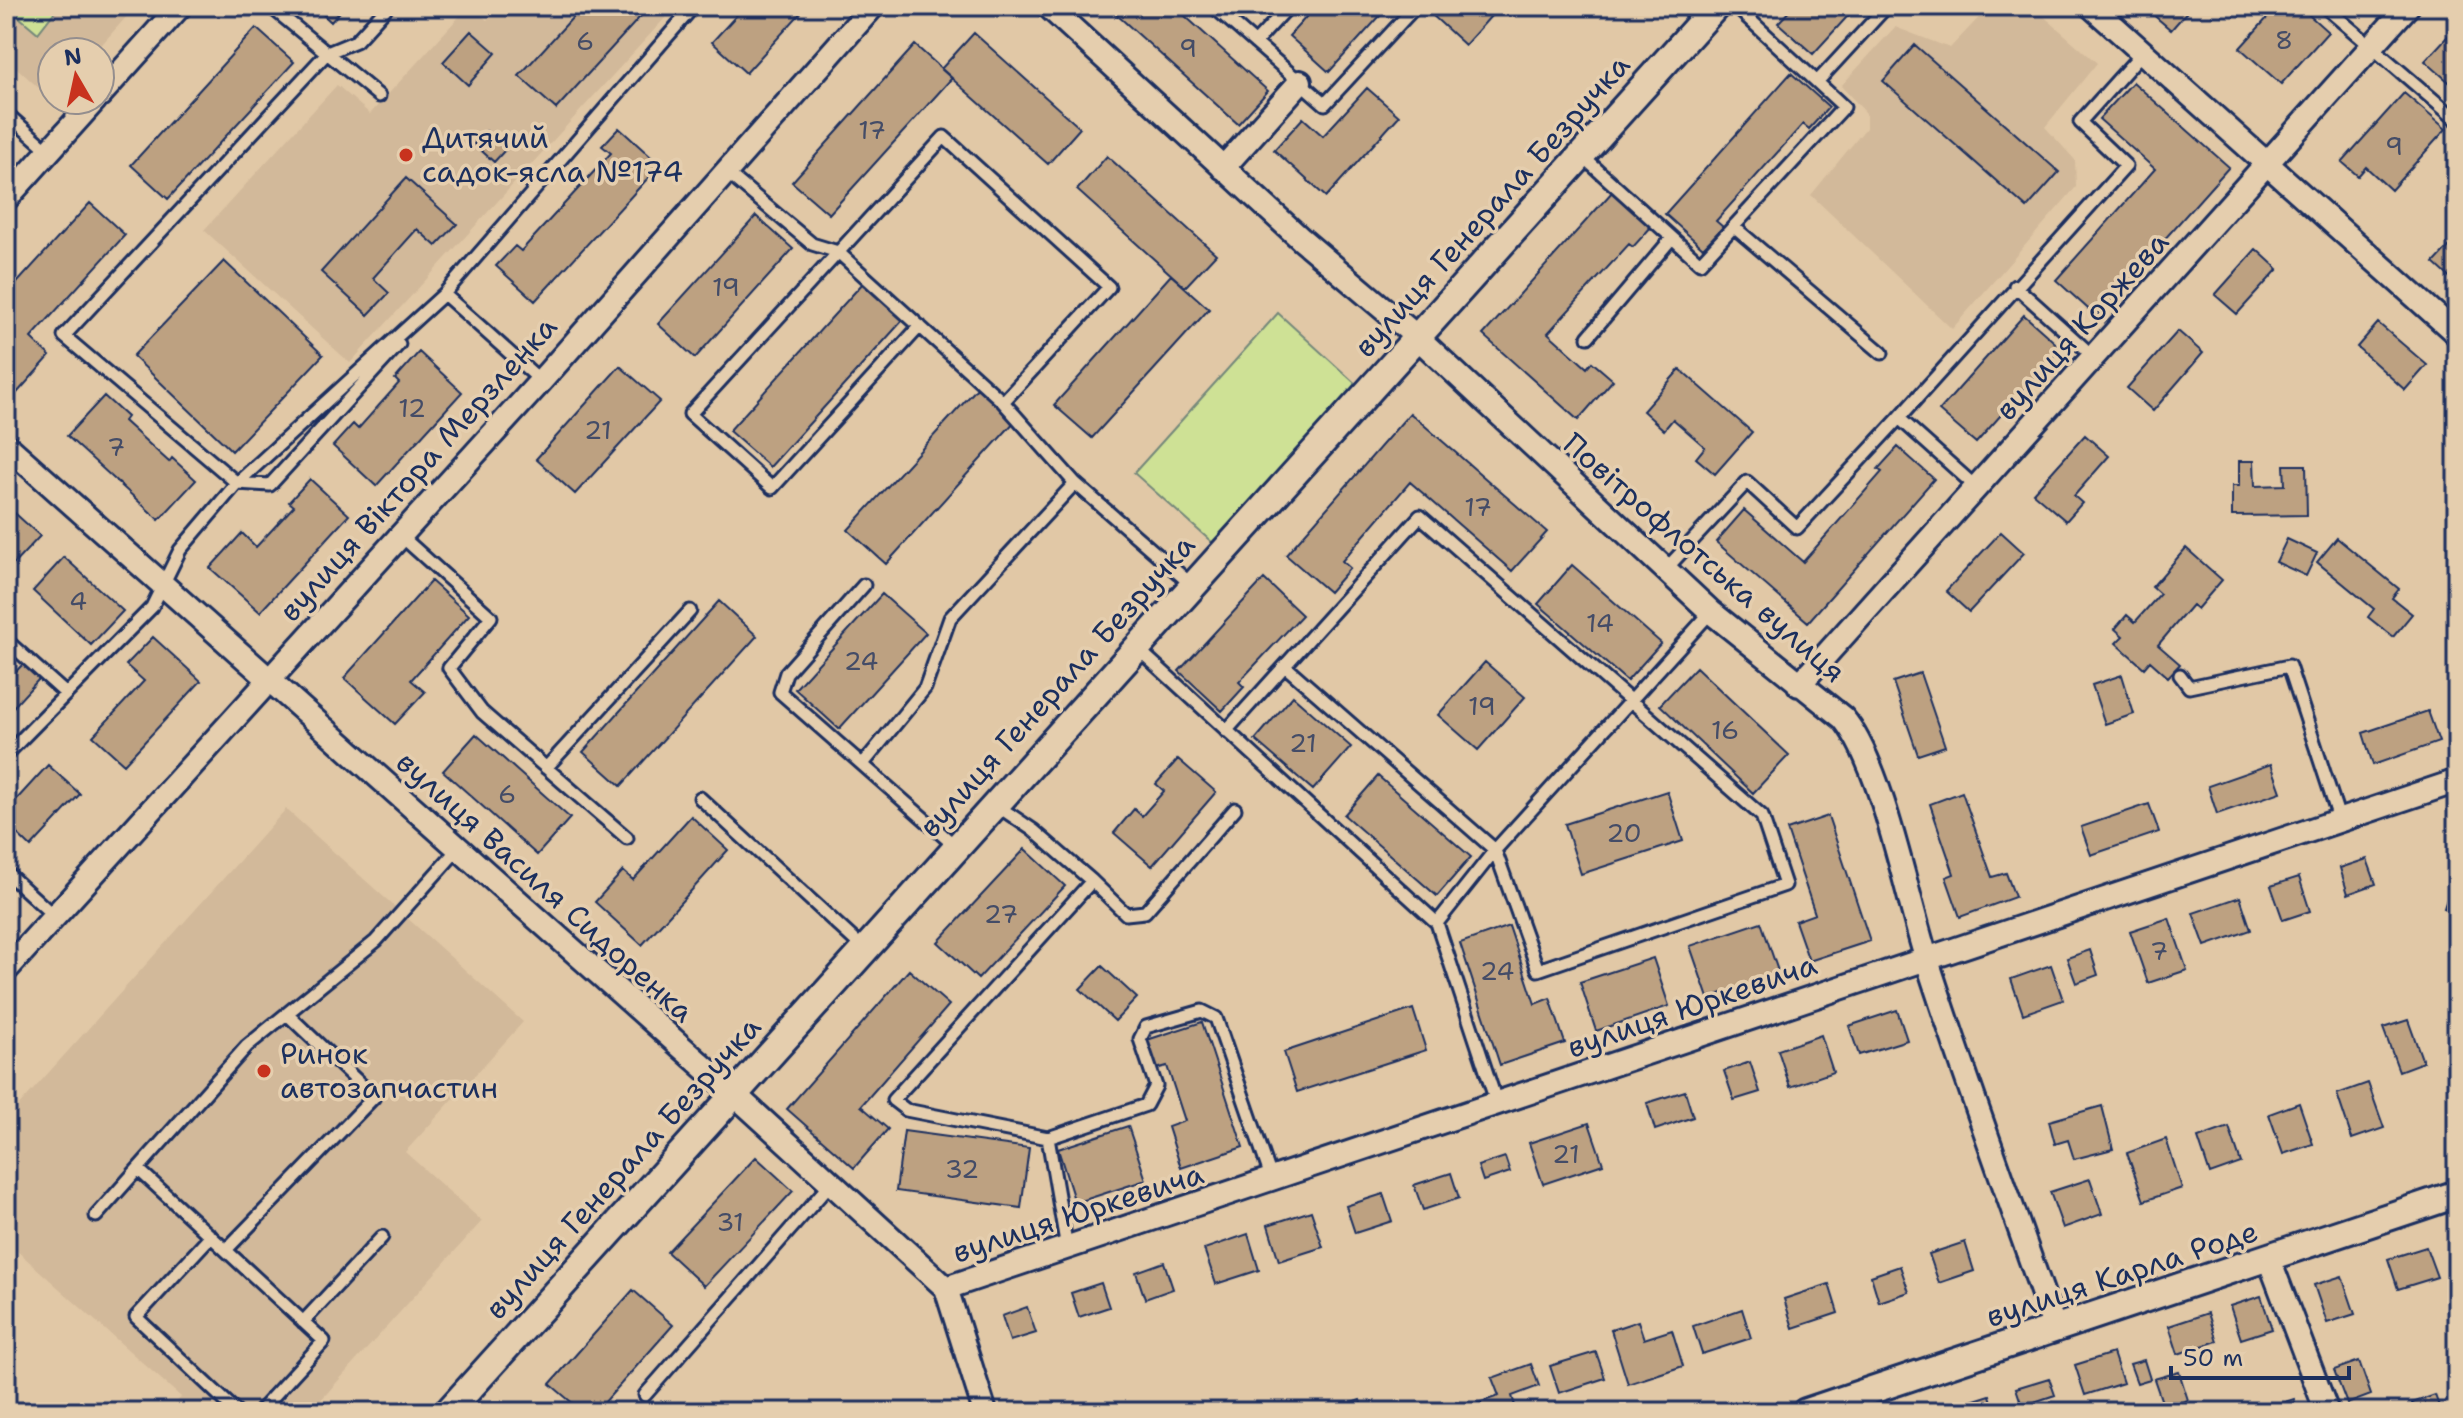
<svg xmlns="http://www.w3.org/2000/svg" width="2463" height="1418" viewBox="0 0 2463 1418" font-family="'Shantell Sans',sans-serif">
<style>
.built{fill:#d2b99a}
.green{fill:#cee195;stroke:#74887a;stroke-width:2}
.building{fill:#bda181;stroke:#1b2f5e;stroke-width:2}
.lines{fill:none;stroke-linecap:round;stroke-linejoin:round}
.service-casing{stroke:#1b2f5e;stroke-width:17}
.minor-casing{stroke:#1b2f5e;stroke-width:28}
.tertiary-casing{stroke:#1b2f5e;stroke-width:32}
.service{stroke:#e5ceae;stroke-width:11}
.minor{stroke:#e5ceae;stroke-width:22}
.tertiary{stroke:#e5ceae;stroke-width:26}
.poi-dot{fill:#c8321e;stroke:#e5ceae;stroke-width:3}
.labels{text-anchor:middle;stroke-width:7;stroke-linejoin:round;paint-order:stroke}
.number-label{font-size:26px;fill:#444c67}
.poi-label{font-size:30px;fill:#1b2f5e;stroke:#e5ceae;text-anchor:start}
.street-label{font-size:30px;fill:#1b2f5e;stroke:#e5ceae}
</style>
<rect width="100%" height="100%" fill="#e1c8a6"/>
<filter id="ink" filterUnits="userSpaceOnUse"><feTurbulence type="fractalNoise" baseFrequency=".0125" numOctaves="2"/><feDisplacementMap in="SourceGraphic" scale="16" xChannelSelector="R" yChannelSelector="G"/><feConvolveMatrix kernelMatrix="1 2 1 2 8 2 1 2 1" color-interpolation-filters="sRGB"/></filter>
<g filter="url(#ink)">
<path class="built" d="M6,6H136L95,52H52L53,101L6,58Z
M469,6L487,20L500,6H676L350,363L204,230L337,85L370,114Z
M1990,6H2032L2097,63L2045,127L2075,160L2076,187L1952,329L1811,195L1866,128V113L1841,86L1895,27L1950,48Z
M286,809L523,1022L405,1152L482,1221L310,1412H168L181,1397L6,1241V1120Z"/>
<path class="green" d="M6,6H59L38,33Z
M1278,313L1357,385L1214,544L1134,473Z"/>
<path class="building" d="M314,6H345L331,22Z
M583,6H650L556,109L519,76Z
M745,6H807L746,73L712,42Z
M1107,6H1174L1268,91L1238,124Z
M1316,6H1389L1329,72L1289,36Z
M1438,6H1500L1465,45L1431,14Z
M1794,6H1857L1813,54L1778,23Z
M2143,6H2192L2171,30Z
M2278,6H2299L2328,32L2281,84L2240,48Z
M2457,26V89L2425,61Z
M256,28L294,62L168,199L131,165Z
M471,31L496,53L468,85L443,62Z
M974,33L1080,128L1048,164L941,69Z
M915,45L952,78L829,214L792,182Z
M1915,45L2059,172L2027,208L1883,81Z
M1791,73L1829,107L1809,129L1803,124L1716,221L1723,227L1703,248L1665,214Z
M2133,82L2229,167L2096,316L2056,280L2155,169L2099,119Z
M1367,88L1399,116L1326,197L1274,150L1303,118L1323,136Z
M2404,93L2446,129L2391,190L2366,167L2358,176L2342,162Z
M619,128L660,165L535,301L496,266L515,246L521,251L611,153L602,146Z
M486,131L505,150L494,162L474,144Z
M1107,156L1216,254L1185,287L1077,190Z
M406,178L457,224L436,246L417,229L373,278L389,293L368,315L321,272Z
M1613,191L1652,226L1633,247L1629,244L1548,333L1587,368L1592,362L1613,380L1578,420L1483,335Z
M90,203L125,235L31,338L50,356L17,393L6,383V295Z
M756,216L793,249L695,358L658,324Z
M2457,238V284L2434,263Z
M2256,249L2278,269L2237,314L2215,295Z
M224,261L323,355L232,451L133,356Z
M1171,275L1209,309L1092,438L1054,405Z
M863,283L903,320L770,467L729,431Z
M2024,315L2061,348L1976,443L1939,411Z
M2378,323L2427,365L2405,390L2357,347Z
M2178,331L2203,353L2153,411L2127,388Z
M419,352L462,392L376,486L333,446L353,424L358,429L399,383L395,379Z
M620,366L660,401L575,494L536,459Z
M1680,369L1752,432L1715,474L1696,458L1705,447L1673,419L1664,430L1643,411Z
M979,386L1016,420L886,564L848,530Z
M104,396L127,417L124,421L169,462L172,458L196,480L159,520L67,436Z
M1410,413L1547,532L1512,571L1410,482L1342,561L1350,568L1329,592L1286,555Z
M2085,435L2109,456L2074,496L2082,503L2066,521L2033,493Z
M1898,447L1934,479L1808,622L1716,542L1744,510L1803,562L1882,472L1878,469Z
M2239,461H2254L2255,486L2285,485L2284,465H2306L2307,515L2232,516V486H2239Z
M310,479L349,515L260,612L210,568L242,533L256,547L294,506L289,502Z
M6,505L40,536L10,568L6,564Z
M2001,532L2024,553L1969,612L1946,591Z
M2337,538L2399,589L2392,598L2412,614L2393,637L2368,617L2374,609L2317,562Z
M2287,539L2317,553L2306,576L2276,562Z
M2186,548L2222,580L2197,609L2192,605L2158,645L2180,664L2168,677L2150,661L2144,668L2116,643L2123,636L2115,629L2127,615L2135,622L2160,594L2152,587Z
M64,557L123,611L91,645L33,591Z
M1572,565L1661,643L1627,681L1538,604Z
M1264,579L1302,615L1239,682L1244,687L1222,711L1179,671Z
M431,581L469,615L411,680L425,692L395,724L344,678Z
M882,594L926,633L839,729L795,689Z
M719,601L757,636L621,786L583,752Z
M153,637L201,681L124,764L93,736L144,681L126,665Z
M1485,662L1525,697L1478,750L1438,715Z
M23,664L39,679L6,715V682Z
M1696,667L1789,755L1753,793L1660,705Z
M1920,673L1945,746L1918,755L1893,682Z
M2122,675L2134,714L2105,724L2092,685Z
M1293,696L1351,747L1313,790L1255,740Z
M2428,711L2439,742L2373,765L2363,733Z
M476,734L570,818L537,855L443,771Z
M1178,759L1216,792L1152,866L1114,833L1134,809L1142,816L1164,791L1156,784Z
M2271,764L2281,792L2217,814L2208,786Z
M48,765L80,794L31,847L6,823V811Z
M1378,776L1471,857L1437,896L1344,815Z
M1667,791L1683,841L1581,874L1565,824Z
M1962,792L1992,877L2006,873L2015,897L1960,917L1946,877L1954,874L1930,804Z
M2149,804L2159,832L2091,855L2081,827Z
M691,816L728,850L642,945L595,902L623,871L633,880Z
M1828,816L1870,941L1809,961L1795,921L1815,914L1787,830Z
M1025,849L1065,886L978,979L938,942Z
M2367,859L2376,884L2348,894L2340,868Z
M2457,868V912L2444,908Z
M2299,877L2310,911L2283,920L2271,886Z
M2240,897L2251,930L2205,946L2193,913Z
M2169,918L2187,970L2148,983L2130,931Z
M1761,922L1779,974L1708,998L1690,946Z
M1509,926L1535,1004L1550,998L1565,1043L1500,1065L1460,943Z
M2090,950L2098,975L2076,983L2067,958Z
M1653,958L1669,1006L1596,1031L1580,982Z
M2051,965L2063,1000L2023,1014L2011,979Z
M1102,966L1137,998L1115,1021L1080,989Z
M909,970L949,1005L861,1106L888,1129L854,1168L787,1109Z
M1413,1009L1426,1050L1297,1092L1284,1052Z
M1897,1010L1907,1040L1859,1055L1849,1026Z
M2408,1020L2423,1062L2399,1071L2383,1028Z
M1202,1022L1243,1147L1181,1168L1168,1127L1185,1121L1167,1066L1156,1069L1147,1040Z
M1821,1035L1833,1072L1790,1087L1778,1050Z
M1750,1062L1760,1092L1734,1100L1724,1071Z
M2368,1083L2384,1128L2352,1139L2337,1094Z
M1685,1091L1693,1117L1655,1130L1647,1103Z
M2299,1103L2313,1144L2283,1154L2269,1114Z
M2102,1106L2113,1149L2074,1159L2068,1140L2055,1144L2049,1121Z
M1589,1123L1603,1164L1543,1184L1529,1143Z
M1128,1126L1146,1180L1075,1203L1058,1149Z
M2229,1127L2241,1163L2210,1174L2198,1138Z
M904,1131L1029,1148L1021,1208L896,1191Z
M2166,1139L2182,1188L2144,1201L2127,1153Z
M756,1157L793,1191L704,1286L667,1252Z
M1505,1157L1510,1172L1483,1181L1478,1166Z
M1451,1173L1459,1198L1423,1210L1414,1185Z
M2090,1179L2102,1214L2063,1228L2050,1192Z
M1383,1194L1392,1221L1355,1233L1346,1206Z
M1311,1211L1323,1247L1279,1261L1268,1225Z
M1248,1234L1259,1270L1216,1284L1204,1249Z
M1965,1242L1974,1271L1939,1283L1929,1254Z
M2426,1247L2437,1277L2398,1289L2388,1259Z
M1164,1262L1173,1289L1145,1299L1136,1272Z
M1900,1266L1909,1292L1879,1302L1871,1276Z
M2342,1276L2355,1314L2327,1323L2314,1285Z
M1101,1283L1109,1307L1079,1317L1071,1293Z
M1829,1284L1838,1313L1793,1328L1784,1299Z
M633,1290L673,1325L596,1412H583L550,1384Z
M2261,1296L2272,1329L2241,1339L2230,1306Z
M1027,1307L1036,1333L1010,1341L1002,1316Z
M1742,1309L1751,1338L1702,1354L1693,1326Z
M2208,1313L2217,1341L2178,1354L2169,1326Z
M1638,1321L1644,1339L1672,1330L1683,1366L1628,1384L1611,1330Z
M1596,1352L1605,1378L1559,1393L1550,1366Z
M2113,1353L2123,1383L2085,1395L2075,1365Z
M2144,1360L2150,1379L2137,1383L2130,1364Z
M2359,1361L2371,1395L2347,1404L2334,1370Z
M1531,1364L1539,1386L1512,1396L1517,1412H1481L1478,1403L1499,1396L1492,1378Z
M2179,1372L2188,1400L2164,1408L2154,1379Z
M2049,1378L2055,1395L2022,1406L2016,1388Z
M1990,1395L1995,1412H1961L1959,1405Z
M2435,1395L2441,1412H2415L2412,1403Z
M2294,1399L2298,1412H2254Z
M1360,1400L1364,1412H1336L1334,1409Z"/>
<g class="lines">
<g class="service-casing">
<path id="service" d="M270,6L379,96
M388,6L356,41L327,53L64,336L237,483L444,294L694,6
M1213,6L1325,104L1416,6
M2324,6L2457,120
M1255,43L1289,6
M1817,82L1887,6
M6,113L49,151
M1581,155L1700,263L1844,107L1735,6
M725,171L812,244L838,252L1003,402L1075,483L1192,585
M1734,227L1882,353
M2015,286L2094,357
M444,294L541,381
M920,326L772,488L690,414L944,137L1109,287L1003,402
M1588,337L1672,238
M1977,488L1899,418L2126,166L2080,122L2142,53
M400,535L491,617L449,668L482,712L627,838
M1665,570L1747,482L1797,528L1899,418
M864,585L786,673L780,692L955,846
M6,640L65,693
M1136,647L1437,923L1497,1104
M2180,675L2189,687L2289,666L2340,821
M1226,731L1420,516L1762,816L1785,885L1538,970L1495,850L1285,666
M6,755L152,607L180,550L237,483L270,485L399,344
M863,764L925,688L950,618L1075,483
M546,768L690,611
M700,798L863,948
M996,805L1033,830L1092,881L893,1100L906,1110L1048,1138L1146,1105L1156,1086L1140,1039L1146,1027L1202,1011L1216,1018L1272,1180
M6,872L54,916
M1092,881L1126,914L1145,912L1235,809
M1437,923L1495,850L1711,612
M1048,1138L1067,1248
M138,1169L324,1341L259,1412
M96,1216L247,1046L376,941L457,850
M211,1236L136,1317L237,1412
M226,1250L374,1097L287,1014
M303,1322L382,1237
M645,1395L831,1183"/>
</g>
<g class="minor-casing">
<path id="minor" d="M1048,6L1301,239L1417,337L1711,612L1843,718C1882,764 1906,894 1926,957C1966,1082 2012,1205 2055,1329
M2091,6L2457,334
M100,95L180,6
M1223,168L1300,82
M6,199L95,100
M6,445L733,1093L946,1288L985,1412
M1799,685L2408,6
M6,970L541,381L873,6
M2269,1259L2327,1412
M946,1288L2457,781"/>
</g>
<g class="tertiary-casing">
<path id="tertiary" d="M448,1412L1716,6
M1806,1412L2457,1194"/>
</g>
<use href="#service" class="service"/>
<use href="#minor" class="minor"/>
<use href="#tertiary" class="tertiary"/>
</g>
</g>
<g class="poi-dot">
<circle cx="406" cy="155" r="8"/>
<circle cx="264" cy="1071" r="8"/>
</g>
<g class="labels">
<g class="number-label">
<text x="2284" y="49">8</text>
<text x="585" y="50">6</text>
<text x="1188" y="57">9</text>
<text x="872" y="139">17</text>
<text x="2394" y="155">9</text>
<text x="726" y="296">19</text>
<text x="412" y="417">12</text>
<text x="598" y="439">21</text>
<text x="116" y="456">7</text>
<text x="1478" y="516">17</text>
<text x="78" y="610">4</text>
<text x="1600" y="632">14</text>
<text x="861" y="670">24</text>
<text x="1482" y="715">19</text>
<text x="1725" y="739">16</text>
<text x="1303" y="752">21</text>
<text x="507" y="803">6</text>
<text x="1624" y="842">20</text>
<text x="1001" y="923">27</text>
<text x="2159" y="960">7</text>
<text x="1497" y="980">24</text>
<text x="1566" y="1163">21</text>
<text x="962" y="1178">32</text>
<text x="730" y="1231">31</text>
</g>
<g class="poi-label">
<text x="422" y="148">Дитячий<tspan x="422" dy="34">садок-ясла №174</tspan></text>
<text x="280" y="1064">Ринок<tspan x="280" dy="34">автозапчастин</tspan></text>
</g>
<g class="street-label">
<text transform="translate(1492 206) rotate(-48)" y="10">вулиця Генерала Безручка</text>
<text transform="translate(2082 326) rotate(-48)" y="10">вулиця Коржева</text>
<text transform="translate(418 469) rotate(-48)" y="10">вулиця Віктора Мерзленка</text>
<text transform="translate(1704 558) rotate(41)" y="10">Повітрофлотська вулиця</text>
<text transform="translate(1057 686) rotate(-48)" y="10">вулиця Генерала Безручка</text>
<text transform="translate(545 887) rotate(42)" y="10">вулиця Василя Сидоренка</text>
<text transform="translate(1692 1006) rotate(-19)" y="10">вулиця Юркевича</text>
<text transform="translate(623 1168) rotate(-48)" y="10">вулиця Генерала Безручка</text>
<text transform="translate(1078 1213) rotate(-18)" y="10">вулиця Юркевича</text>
<text transform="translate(2122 1274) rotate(-18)" y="10">вулиця Карла Роде</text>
</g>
</g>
<rect width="2463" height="1418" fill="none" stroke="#e5ceae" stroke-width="32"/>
<rect x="16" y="16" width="2431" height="1386" fill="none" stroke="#1b2f5e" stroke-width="3" filter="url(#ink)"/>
<g transform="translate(76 76) rotate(351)"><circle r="38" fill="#e5ceae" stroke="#948e8e" stroke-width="2"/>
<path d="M0-6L14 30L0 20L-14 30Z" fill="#c8321e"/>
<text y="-12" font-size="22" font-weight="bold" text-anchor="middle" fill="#1b2f5e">N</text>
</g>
<path d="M2171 1366v12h178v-12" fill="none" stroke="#1b2f5e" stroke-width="4"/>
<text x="2183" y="1366" font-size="24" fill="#1b2f5e" stroke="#e5ceae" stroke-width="6" paint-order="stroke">50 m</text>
</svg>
